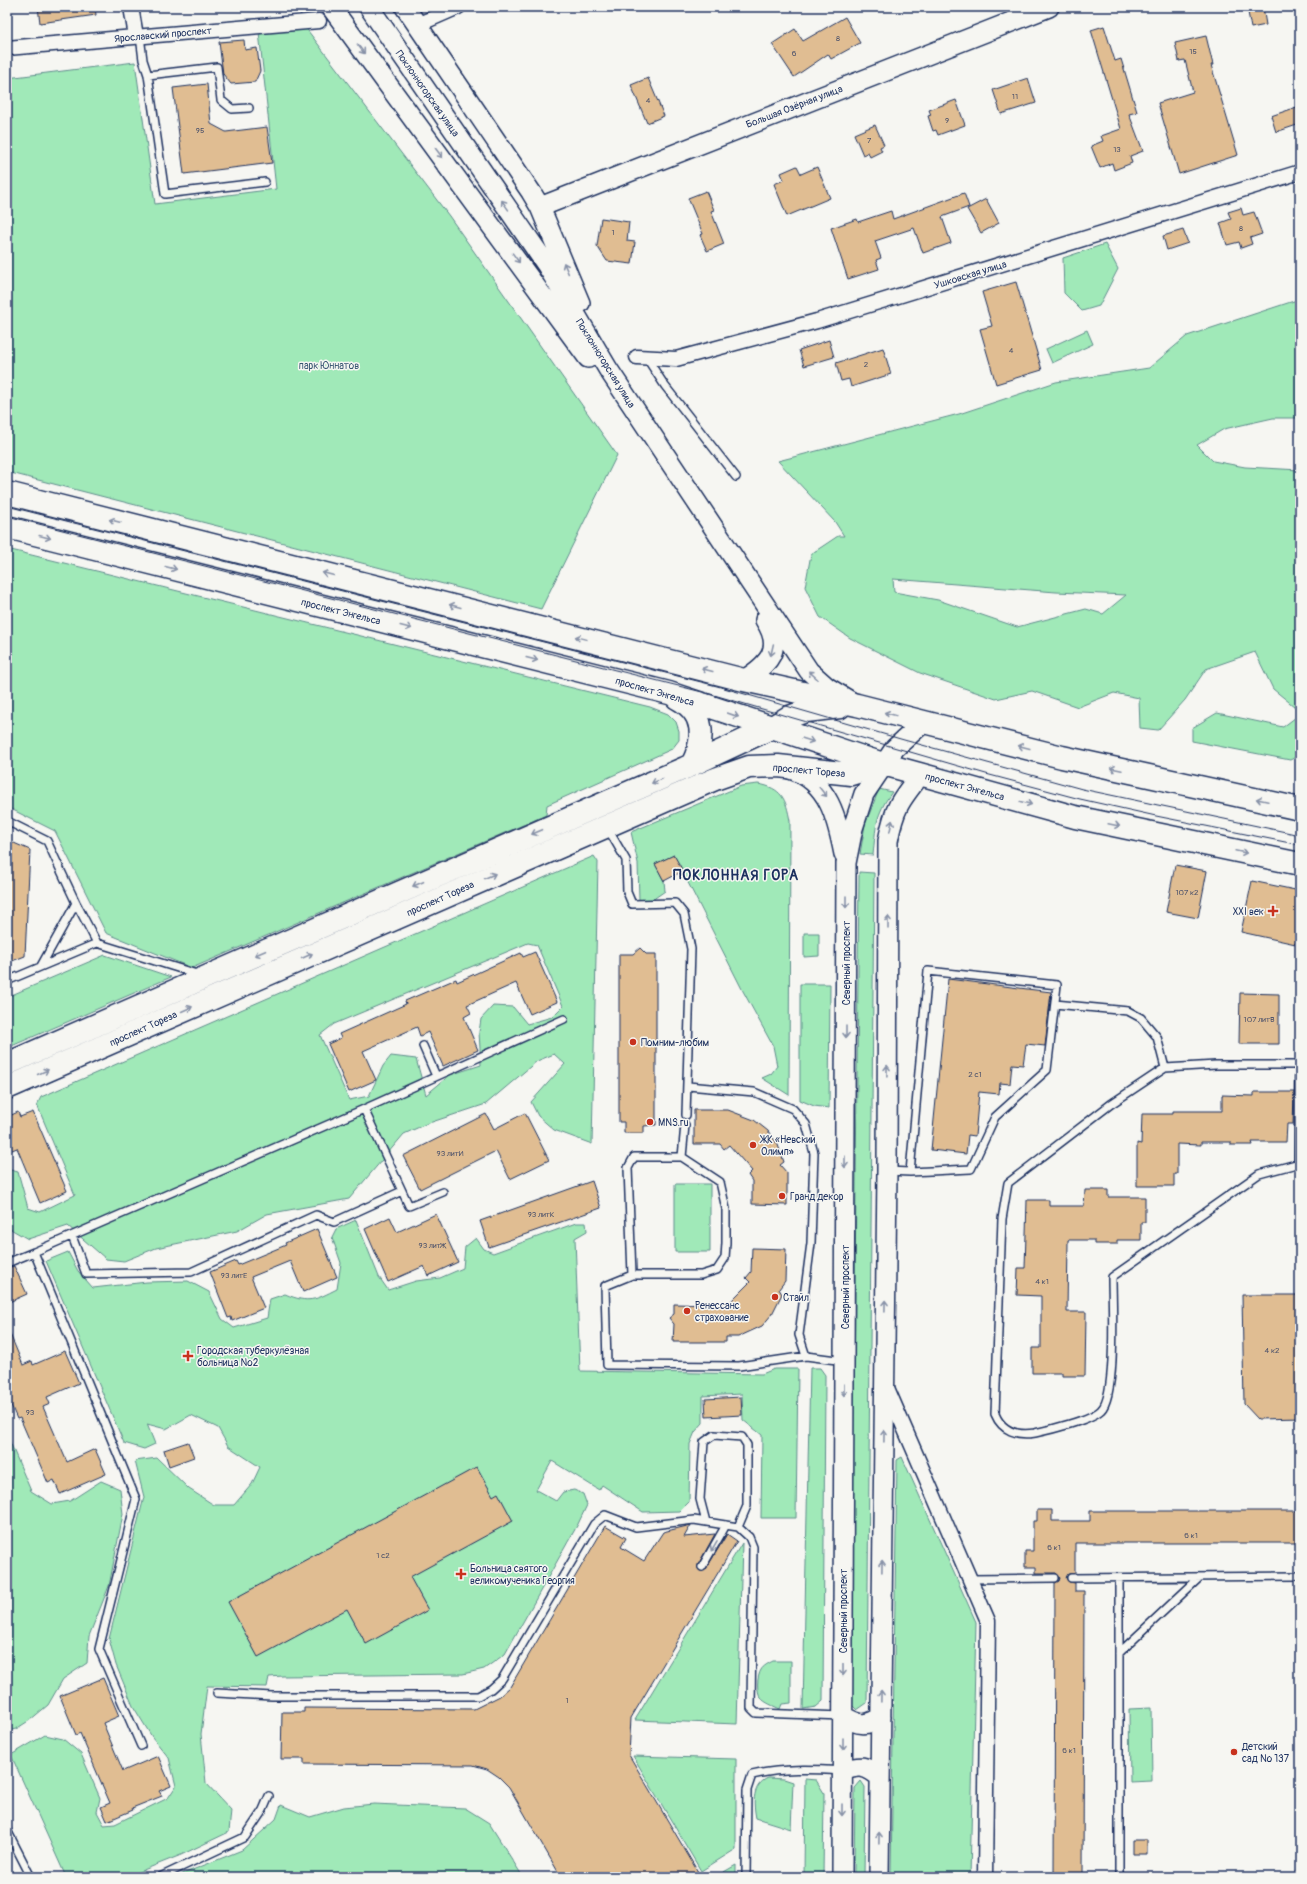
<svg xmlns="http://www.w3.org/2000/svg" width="1307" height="1884" viewBox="0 0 1307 1884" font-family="Pangolin,sans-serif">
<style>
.green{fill:#a0e9b8;stroke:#5e8c8b;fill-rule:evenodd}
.building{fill:#e0bd92;stroke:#1b2f5e}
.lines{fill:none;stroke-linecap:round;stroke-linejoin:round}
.lane-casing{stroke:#1b2f5e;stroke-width:10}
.street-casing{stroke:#1b2f5e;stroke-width:17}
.secondary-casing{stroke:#1b2f5e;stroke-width:22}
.primary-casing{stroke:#1b2f5e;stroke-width:25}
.lane{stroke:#f6f6f2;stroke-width:7}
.street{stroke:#f6f6f2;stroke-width:14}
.secondary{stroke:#f6f6f2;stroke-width:19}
.primary{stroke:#f6f6f2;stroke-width:22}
.tram{stroke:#1b2f5e;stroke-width:1}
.oneway{stroke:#8892a8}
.poi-dot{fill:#c8321e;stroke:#f6f6f2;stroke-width:1.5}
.labels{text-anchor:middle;stroke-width:3;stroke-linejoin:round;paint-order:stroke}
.number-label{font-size:8px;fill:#4c526b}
.street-label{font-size:10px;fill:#1b2f5e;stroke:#f6f6f2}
.park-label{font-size:10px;fill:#365470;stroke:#f6f6f2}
.poi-label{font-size:10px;fill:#1b2f5e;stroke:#f6f6f2;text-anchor:start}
.district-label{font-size:14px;font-weight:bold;letter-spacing:1px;fill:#1b2f5e;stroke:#f6f6f2}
</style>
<rect width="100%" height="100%" fill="#f6f6f2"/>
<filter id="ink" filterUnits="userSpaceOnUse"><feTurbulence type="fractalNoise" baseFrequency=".025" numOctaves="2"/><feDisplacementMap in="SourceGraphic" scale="8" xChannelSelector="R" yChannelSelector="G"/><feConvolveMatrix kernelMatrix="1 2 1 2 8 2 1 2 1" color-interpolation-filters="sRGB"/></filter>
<g filter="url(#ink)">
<path class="green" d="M305,27L449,216L617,455L541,609L7,472V78L135,62L155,204L276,189L259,32Z
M1105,244L1118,269L1099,306L1082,311L1064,293L1063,258Z
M1300,299V418H1273L1224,429L1197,445L1213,461L1245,467L1300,470V711L1273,689L1255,652L1206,669L1185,700L1158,730L1140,728L1139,698L1114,693L1078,707L1032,691L996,699L920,673L850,638L820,617L805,587L811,554L838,536H844L835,522L778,461L959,414L1056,382L1149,368L1187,336ZM893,579L1056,592L1126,595L1103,614L1086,609L1017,627L938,600L894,592Z
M1087,330L1093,344L1052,363L1046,349Z
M7,549L650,707L668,714L676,722L679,731V740L672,749L547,805L546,815L192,968L106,933L55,831L7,807Z
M1217,713L1283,727L1300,714V755L1290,760L1192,741V728Z
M758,784C782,788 786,799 790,821L789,1095L762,1078L771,1074L777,1066L773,1046L743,991L674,855L655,864L664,881L665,891L652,900H639L638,863L631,832L741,786Z
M879,789L892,792C875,815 876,827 873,855L860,854L865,825Z
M594,856L598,862L592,1144L554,1130L538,1116L531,1102L565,1064L554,1054L537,1061L486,1104L426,1124L404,1134L349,1199L267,1214L237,1231L156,1248L124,1261L106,1259L68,1226L28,1239L7,1227V1169L18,1172L28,1208L40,1212L75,1195L37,1105L41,1097ZM528,943L537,945L563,1006L552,1017L527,1024L513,1007L493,1006L481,1019L479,1032L481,1065L450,1075L426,1095L416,1059L391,1056L383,1066L369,1096L349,1100L320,1035L334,1024Z
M859,872L874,873L867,1703L857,1710L851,1704Z
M804,933H819V956L804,957Z
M105,955L171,977L7,1048V997Z
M800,984H830L829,1108L814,1106L800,1100Z
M675,1184H710V1252H675Z
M356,1220L379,1277L388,1290L416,1281L440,1278L463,1268L465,1247L476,1238L484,1249L493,1253L576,1223H586L587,1231L575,1238L580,1371L762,1374L774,1369H798L796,1518H761L762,1435L743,1420L742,1394L703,1396V1423L695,1432L690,1444L689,1502L680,1511L643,1512L602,1485L599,1490L552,1461L536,1490L556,1501L563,1492L574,1490L583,1494L587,1505L578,1524L505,1654L484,1669L463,1674L283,1676L269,1677L267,1687L207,1686L201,1734L206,1783L231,1810L229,1832L181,1855L126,1877H66L11,1755L45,1735L63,1739L81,1754L100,1798L97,1812L104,1825L115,1824L168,1798L176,1786L169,1758L152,1737L133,1706L116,1665L109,1639L144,1497L135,1461L157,1458L189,1489L214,1505H234L252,1484L260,1467L228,1446L218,1428L191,1415L166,1429L147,1424L155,1444L144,1449L124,1443L46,1261L68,1252L78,1271L93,1288L147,1282L188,1281L209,1292L222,1319L234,1328L267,1318L270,1299L285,1294C309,1304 315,1300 337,1289L341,1263L332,1237L336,1229Z
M810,1368H820L825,1375L823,1701L816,1707L803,1709Z
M7,1435L31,1491L52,1504L70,1501L101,1481L120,1489L123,1514L109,1586L89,1636L87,1663L63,1679L48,1705L30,1720L16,1729L7,1731Z
M902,1457L976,1622L970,1877H891L897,1460Z
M742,1543L737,1724L635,1720Z
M773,1661H791V1703L782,1704L780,1709C774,1706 765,1703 761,1698C756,1692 757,1676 761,1670C763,1666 769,1663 773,1661Z
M1151,1708L1152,1781L1130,1782L1129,1709Z
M633,1756L736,1759V1849L701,1871Z
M768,1778L784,1779L793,1782L791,1829L756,1818C753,1802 752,1785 768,1778Z
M805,1779L816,1780L824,1793L823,1877H804Z
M861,1781L865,1787L864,1877H854L855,1788Z
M374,1804L465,1808L489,1823L523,1877H175L242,1850L276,1819L281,1805L310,1817L344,1807Z
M736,1865V1877H715Z"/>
<path class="building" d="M38,7H95L96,15L40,23Z
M1247,7H1263L1266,25L1251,28Z
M845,17L860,43L831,59L828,54L794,77L772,44L795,29L803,41Z
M1104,26L1115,61L1121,59L1137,112L1129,114L1143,151L1130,156L1132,163L1114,170L1112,163L1100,168L1091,146L1103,141L1101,136L1121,129L1091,30Z
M1206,36L1213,65H1211L1238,155L1179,174L1158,103L1193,92L1185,60L1179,61L1175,43Z
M244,40L245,50L257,48L260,71L255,82L231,84L223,74L219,42Z
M648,78L664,116L647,123L631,85Z
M1028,78L1036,103L1001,114L993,90Z
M207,84L211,124L226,132L267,127L272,163L184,174L173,88Z
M956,100L965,125L938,135L936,130L933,131L928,116L931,115L929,110Z
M1300,106V124L1276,132L1271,116Z
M875,125L884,145L880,147L882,151L870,157L868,152L863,155L854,134Z
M797,166L801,174L817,167L830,198L787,216L774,184L784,180L781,173Z
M706,191L714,210L711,211L724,244L707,251L700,235L703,234L688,198Z
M964,193L969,207L942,217L951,243L923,253L914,228L875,241L881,258L876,260L879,269L848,279L831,228L857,219L858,222L891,211L893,219Z
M986,199L999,223L981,233L967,209Z
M1241,208L1243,215L1254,212L1262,234L1250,238L1252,244L1241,248L1239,242L1227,245L1220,223L1231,219L1228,212Z
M601,218L629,222L627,241L635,242L632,264L607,261L597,246Z
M1183,230L1188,243L1167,250L1163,236Z
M1016,282L1042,370L996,384L980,329L992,326L982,292Z
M829,340L834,357L804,366L799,350Z
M883,348L891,374L851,387L849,379L841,381L836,363Z
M7,840L30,850L25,956L7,963Z
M674,855L683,871L664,881L655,864Z
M1175,865L1207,871L1198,918L1166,912Z
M1252,881L1300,891V945L1241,932Z
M640,948L646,954H656V1125L644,1126V1133H624V1122H619V954H633Z
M535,952L557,1002L530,1014L516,983L467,1005L471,1013L464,1017L478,1050L443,1066L428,1032L420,1036L417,1027L363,1051L376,1080L349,1092L328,1044L341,1038L339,1034L406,1004L405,1001L456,979L457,982L521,953L523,957Z
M948,979L1051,992L1045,1046L1026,1044L1023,1065L1012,1064L1010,1084L1000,1083L999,1094L979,1092L975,1136L968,1135L966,1154L931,1150Z
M1240,993L1279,994V1044H1239Z
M1254,1092H1294L1293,1124H1287L1286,1142H1252L1253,1145H1231V1142H1201V1145L1177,1144V1174H1174V1186H1137V1143L1141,1144L1142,1114H1173V1111H1222V1095L1254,1096Z
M694,1110H728L754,1120L768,1131L778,1145L784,1162L780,1165L787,1173V1205L752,1204V1181L748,1175L752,1171L729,1145L724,1149L720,1144H694Z
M18,1112L20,1117L33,1112L67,1191L40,1203L17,1148L7,1152V1117Z
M525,1113L549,1160L510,1179L496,1151L420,1189L403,1156L486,1114L494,1129Z
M592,1181L601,1208L489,1247L480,1221Z
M1085,1190H1108V1197H1145V1222H1141V1240H1117V1244H1094V1240H1068L1067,1312H1086L1085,1376H1062V1373H1032V1348H1041V1296L1017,1295L1018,1268H1025L1027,1200H1049V1206H1084Z
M436,1214L458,1262L428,1276L424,1266L388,1282L365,1229L390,1217L397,1232Z
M317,1229L337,1277L303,1292L290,1261L251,1277L264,1308L232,1321L231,1317L228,1318L210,1272L236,1261L238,1265L286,1245L285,1243Z
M752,1248L786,1249L785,1281L779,1289L782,1294L772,1314L762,1326L738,1337H726V1342H673L674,1324L669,1318L674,1314V1304L719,1305L722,1302L726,1306L750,1282L746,1278L751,1272Z
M14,1266L27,1294L7,1303V1268Z
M1242,1295H1300V1418L1258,1419L1244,1404Z
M7,1327L23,1365L32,1361L33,1365L65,1351L79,1383L47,1397L50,1404L43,1407L67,1462L95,1449L106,1474L60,1494L54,1480L48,1483L20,1418L17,1419L7,1396Z
M741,1397L742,1415L706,1417L705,1399Z
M188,1442L194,1457L169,1466L164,1450Z
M477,1467L493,1496L498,1493L513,1521L410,1577L428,1610L366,1644L347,1609L258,1657L228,1602Z
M1037,1510H1052V1521H1090V1511H1300V1543H1075V1573L1068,1574L1066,1578L1069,1582L1075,1583V1591H1084L1083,1877H1054L1055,1583L1059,1581L1060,1578L1056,1573H1036V1567H1025V1551H1033V1521H1037Z
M691,1525L684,1537L715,1534L698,1565V1569L700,1571L706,1569L727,1534L737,1541L631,1718L629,1755L701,1877H561L509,1787L499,1777L487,1769L473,1765L304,1764V1759H281L282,1712H304V1708L474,1709L500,1696L510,1687L605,1526L626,1538L621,1547L644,1561L663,1532Z
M103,1678L119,1716L103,1723L123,1771L158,1756L171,1786L159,1791L162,1796L132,1808L133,1810L107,1821L101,1807L110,1803L80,1733L76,1735L60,1696Z
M1132,1840H1147V1854H1132Z"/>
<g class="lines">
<g class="lane-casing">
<path id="lane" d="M140,36L143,60L148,75L165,194L265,182
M148,75L217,67L221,100L232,109L249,108
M646,357L665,386L736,477
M7,821L47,841L76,903L41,966
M608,829L626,860L627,892L632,904L675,903L684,914L691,949L686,1115
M76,903L97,943
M7,981L97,943L200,975
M1055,1004L1128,1011L1141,1018L1157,1037L1165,1068
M423,1046L436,1076
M1300,1062L1299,1065H1216L1165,1068L1111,1104L1008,1183L1002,1219L995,1414C1002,1431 1017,1436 1035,1433C1049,1430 1091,1420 1101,1410C1117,1395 1112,1302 1112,1277L1259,1174L1300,1163
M688,1086L754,1092L793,1109L806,1124L814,1153L811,1243L799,1335L806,1356
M364,1109L409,1206L443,1192
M685,1125L682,1157H634L628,1168L632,1275L605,1286L607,1365L739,1366L806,1356L844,1361
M1298,1163L1299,1065
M887,1171L910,1172L928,971L1057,985L1047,1070L995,1117L971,1169L910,1172
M72,1236L86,1274L191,1272L316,1215L334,1222L402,1191
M34,1252L364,1109L564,1019
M7,1263L34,1252L136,1499L99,1649L141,1746
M632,1275H701L717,1270L725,1258L726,1243V1209L720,1182L682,1157
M706,1522L700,1499L704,1442L714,1435L742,1437L747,1445V1506L738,1527
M702,1567L726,1525
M1071,1578L1300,1576
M1119,1578V1875L1122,1877
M970,1579L1055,1578
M1119,1653L1199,1578
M217,1693L272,1696H478L491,1689L502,1679L594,1524L605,1515L636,1527L694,1520L738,1527L749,1537L753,1547L751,1708L756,1713L843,1716
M7,1830L31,1877
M160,1877L245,1837L263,1810L269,1796
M746,1877L747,1790L752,1775C782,1768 811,1769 842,1771"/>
</g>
<g class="street-casing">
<path id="street" d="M131,7L136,36
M417,25L458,7
M7,48L319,21
M637,357L676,359L817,321L1300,172
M887,1388L988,1621L985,1877"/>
</g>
<g class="secondary-casing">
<path id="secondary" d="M331,7L588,358
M369,7L546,264L608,369L809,671L827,687L850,701
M405,7L531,192L540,207L580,303
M540,207L1049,7
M744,680C769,664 784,649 765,620
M790,769C829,781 837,819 844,854
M843,1716C858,1725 866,1727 881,1717
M842,1771C861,1765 865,1765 880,1777
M842,1877L846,863L853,828L864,794L895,748L924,722
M879,1877L887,1171L888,841C894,808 900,800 921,774"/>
</g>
<g class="primary-casing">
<path id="primary" d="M7,493L744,680L857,705L1062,757L1300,809
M7,527L669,693L883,764L1075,817L1300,864
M677,698C706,713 705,739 692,765
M7,1064L685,768L771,728L789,717L806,711L840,707
M7,1088L715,779L749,767L778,766L851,774L883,764"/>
</g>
<use href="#lane" class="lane"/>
<use href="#street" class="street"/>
<use href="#secondary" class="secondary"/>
<use href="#primary" class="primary"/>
<path class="tram" d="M7,506L717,686L904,740L1082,789L1300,835
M7,516L714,695L986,774L1080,799L1156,816L1300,845"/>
</g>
<defs><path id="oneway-shaft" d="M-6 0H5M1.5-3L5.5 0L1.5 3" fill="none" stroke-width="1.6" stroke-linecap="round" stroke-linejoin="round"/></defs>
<g class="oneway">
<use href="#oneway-shaft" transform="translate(361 49) rotate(53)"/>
<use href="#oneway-shaft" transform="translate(439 153) rotate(53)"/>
<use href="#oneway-shaft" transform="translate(505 205) rotate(-125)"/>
<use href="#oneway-shaft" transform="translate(516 258) rotate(54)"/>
<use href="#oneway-shaft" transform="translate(566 268) rotate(-113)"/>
<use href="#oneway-shaft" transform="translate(115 521) rotate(-166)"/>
<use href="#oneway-shaft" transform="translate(45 537) rotate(14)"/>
<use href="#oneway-shaft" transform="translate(171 568) rotate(14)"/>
<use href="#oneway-shaft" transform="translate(328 574) rotate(-166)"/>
<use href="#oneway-shaft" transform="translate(455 606) rotate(-166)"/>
<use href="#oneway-shaft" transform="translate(406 627) rotate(14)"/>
<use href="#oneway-shaft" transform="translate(581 638) rotate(-166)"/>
<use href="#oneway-shaft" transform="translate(772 650) rotate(103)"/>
<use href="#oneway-shaft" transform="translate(532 659) rotate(14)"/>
<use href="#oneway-shaft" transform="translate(707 670) rotate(-165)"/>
<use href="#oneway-shaft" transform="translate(813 675) rotate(-138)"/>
<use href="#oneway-shaft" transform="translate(890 714) rotate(-165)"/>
<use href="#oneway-shaft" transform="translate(733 715) rotate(19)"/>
<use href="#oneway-shaft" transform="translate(808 740) rotate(18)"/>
<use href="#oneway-shaft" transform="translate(1024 747) rotate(-166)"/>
<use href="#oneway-shaft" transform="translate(1116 769) rotate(-168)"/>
<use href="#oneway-shaft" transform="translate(657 781) rotate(157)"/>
<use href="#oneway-shaft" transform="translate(823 792) rotate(51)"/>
<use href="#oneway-shaft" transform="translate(1262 800) rotate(-168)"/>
<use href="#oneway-shaft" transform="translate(1026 803) rotate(15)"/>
<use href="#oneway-shaft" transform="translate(1114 825) rotate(12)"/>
<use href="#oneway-shaft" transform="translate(891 826) rotate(-78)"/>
<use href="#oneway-shaft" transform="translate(537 832) rotate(157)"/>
<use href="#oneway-shaft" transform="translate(1241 852) rotate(12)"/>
<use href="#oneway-shaft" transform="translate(490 876) rotate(-24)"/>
<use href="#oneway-shaft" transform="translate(418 884) rotate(157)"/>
<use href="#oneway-shaft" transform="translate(846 902) rotate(90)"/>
<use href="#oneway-shaft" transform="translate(888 922) rotate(-90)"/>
<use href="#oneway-shaft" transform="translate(260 953) rotate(157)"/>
<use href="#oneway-shaft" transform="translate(307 956) rotate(-24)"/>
<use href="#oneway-shaft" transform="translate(187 1009) rotate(-24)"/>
<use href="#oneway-shaft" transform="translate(846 1032) rotate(90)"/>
<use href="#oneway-shaft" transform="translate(887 1071) rotate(-89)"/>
<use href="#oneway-shaft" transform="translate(43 1072) rotate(-24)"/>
<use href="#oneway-shaft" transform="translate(845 1162) rotate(90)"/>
<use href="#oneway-shaft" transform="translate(885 1306) rotate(-89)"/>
<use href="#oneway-shaft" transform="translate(844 1390) rotate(90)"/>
<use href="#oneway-shaft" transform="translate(884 1436) rotate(-89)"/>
<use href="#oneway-shaft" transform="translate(714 1546) rotate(120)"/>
<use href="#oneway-shaft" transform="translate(882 1566) rotate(-89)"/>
<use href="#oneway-shaft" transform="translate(843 1670) rotate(90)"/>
<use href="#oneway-shaft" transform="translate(881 1696) rotate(-89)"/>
<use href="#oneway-shaft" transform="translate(843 1744) rotate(90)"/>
<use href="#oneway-shaft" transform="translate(842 1810) rotate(90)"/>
<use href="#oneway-shaft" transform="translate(879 1838) rotate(-89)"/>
</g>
</g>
<g class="poi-dot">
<path d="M1271 905h4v4h4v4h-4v4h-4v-4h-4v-4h4z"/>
<circle cx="633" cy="1042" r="4"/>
<circle cx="650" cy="1122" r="4"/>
<circle cx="753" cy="1145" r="4"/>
<circle cx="782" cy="1196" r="4"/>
<circle cx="775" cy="1297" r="4"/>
<circle cx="687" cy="1311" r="4"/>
<path d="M186 1350h4v4h4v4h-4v4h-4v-4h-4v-4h4z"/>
<path d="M459 1568h4v4h4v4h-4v4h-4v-4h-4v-4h4z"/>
<circle cx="1234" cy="1752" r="4"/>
</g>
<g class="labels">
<g class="number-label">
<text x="838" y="41">8</text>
<text x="1193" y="54">15</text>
<text x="794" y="56">6</text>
<text x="1015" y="99">11</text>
<text x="648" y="103">4</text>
<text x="947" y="123">9</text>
<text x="200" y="133">95</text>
<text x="869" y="143">7</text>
<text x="1117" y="152">13</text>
<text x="1241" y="231">8</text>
<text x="613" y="235">1</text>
<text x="1011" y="353">4</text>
<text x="866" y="367">2</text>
<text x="1187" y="895">107 к2</text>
<text x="1259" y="1022">107 литВ</text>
<text x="975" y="1077">2 с1</text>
<text x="450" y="1156">93 литИ</text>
<text x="541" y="1217">93 литК</text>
<text x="432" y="1248">93 литЖ</text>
<text x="234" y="1278">93 литЕ</text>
<text x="1042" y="1284">4 к1</text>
<text x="1272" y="1353">4 к2</text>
<text x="30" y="1415">93</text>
<text x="1191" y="1538">6 к1</text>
<text x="1054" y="1550">6 к1</text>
<text x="383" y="1558">1 с2</text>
<text x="567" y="1703">1</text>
<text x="1069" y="1753">6 к1</text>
</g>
<g class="street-label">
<text transform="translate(163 34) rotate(-5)" y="4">Ярославский проспект</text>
<text transform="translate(428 93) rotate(55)" y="4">Поклонногорская улица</text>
<text transform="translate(794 106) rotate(-21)" y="4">Большая Озёрная улица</text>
<text transform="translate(970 274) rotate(-17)" y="4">Ушковская улица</text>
<text transform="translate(606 363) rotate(58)" y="4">Поклонногорская улица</text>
<text transform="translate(341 611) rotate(14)" y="4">проспект Энгельса</text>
<text transform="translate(655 691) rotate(16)" y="4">проспект Энгельса</text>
<text transform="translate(809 770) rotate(5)" y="4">проспект Тореза</text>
<text transform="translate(965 786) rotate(15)" y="4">проспект Энгельса</text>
<text transform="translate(440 898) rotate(-24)" y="4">проспект Тореза</text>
<text transform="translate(846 963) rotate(-90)" y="4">Северный проспект</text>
<text transform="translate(143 1028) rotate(-24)" y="4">проспект Тореза</text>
<text transform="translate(845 1287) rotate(-90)" y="4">Северный проспект</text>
<text transform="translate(843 1611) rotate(-90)" y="4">Северный проспект</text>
</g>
<g class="park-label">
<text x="329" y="369">парк Юннатов</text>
</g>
<g class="poi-label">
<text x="1264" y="915" text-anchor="end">XXI век</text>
<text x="641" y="1046">Помним-любим</text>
<text x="658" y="1126">MNS.ru</text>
<text x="761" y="1143">ЖК «Невский<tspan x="761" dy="12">Олимп»</tspan></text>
<text x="790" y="1200">Гранд декор</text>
<text x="783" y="1301">Стайл</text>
<text x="695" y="1309">Ренессанс<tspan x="695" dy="12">страхование</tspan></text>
<text x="197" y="1354">Городская туберкулёзная<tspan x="197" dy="12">больница №2</tspan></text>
<text x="470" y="1572">Больница святого<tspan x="470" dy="12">великомученика Георгия</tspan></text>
<text x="1242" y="1750">Детский<tspan x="1242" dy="12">сад № 137</tspan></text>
</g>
<g class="district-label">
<text x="736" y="880">ПОКЛОННАЯ ГОРА</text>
</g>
</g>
<rect width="1307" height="1884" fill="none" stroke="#f6f6f2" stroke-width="24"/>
<rect x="12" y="12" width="1283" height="1860" fill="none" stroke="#1b2f5e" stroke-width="1.5" filter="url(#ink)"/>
</svg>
